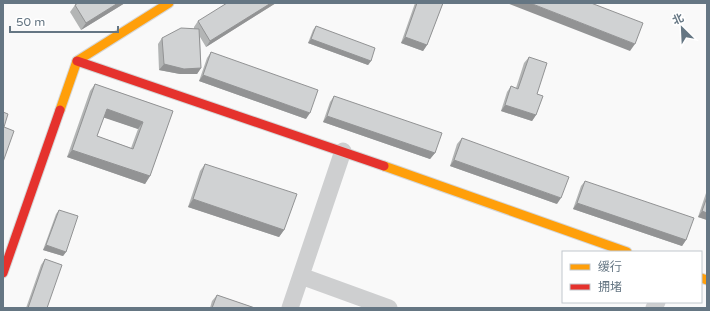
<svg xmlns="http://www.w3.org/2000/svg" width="710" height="311" viewBox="0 0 710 311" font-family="'Varela Round','Noto Sans SC',sans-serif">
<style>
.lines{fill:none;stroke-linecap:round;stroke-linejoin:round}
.slow-casing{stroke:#d5d6d7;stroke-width:11}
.jam-casing{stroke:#d5d6d7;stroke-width:11}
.street{stroke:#cecfd0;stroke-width:17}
.slow{stroke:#ff9f0a;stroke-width:9}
.jam{stroke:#e5322d;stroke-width:9}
.wall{fill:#b3b5b5;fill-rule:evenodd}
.shaded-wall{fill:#929394}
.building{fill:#d0d2d3;stroke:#929394;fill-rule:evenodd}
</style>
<rect width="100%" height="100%" fill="#f9f9f9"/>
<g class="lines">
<g class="slow-casing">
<path id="slow" d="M60,110L77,61L169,3
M384,166L627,252
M701,278L707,280"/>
</g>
<g class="jam-casing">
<path id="jam" d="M77,61L384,166
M3,273L60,110"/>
</g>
<path class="street" d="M301,276L389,308
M290,308L343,151
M654,308L657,302"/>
<use href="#slow" class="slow"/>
<use href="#jam" class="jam"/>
</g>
<path class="wall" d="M125,3L81,30L70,12L75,5Z
M276,3L206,47L200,37L201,68L197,74H180L159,70L158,44L162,38L194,29V27L198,21Z
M415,3H443L427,45L423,51L401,43Z
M316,26L371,61L368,65L308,43L313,30Z
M211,52L306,119L199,81L207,58Z
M529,57L537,94L536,115L532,121L501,111L507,92L511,86L516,88L524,63Z
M95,84L173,111L150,176L145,184L67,157L90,91ZM104,117L138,129L131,148L97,136Z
M334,96L435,153L430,159L323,122L330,102Z
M462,138L557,204L450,166L457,144Z
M205,164L284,230L279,237L188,207L200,171Z
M585,181L686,240L682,246L573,209L581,186Z
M707,190V220L698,217Z
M59,210L66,252L63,256L43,250L56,214Z
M45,259L47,308H26L41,265Z
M217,295L255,308H210L212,301Z"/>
<path class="shaded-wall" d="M118,3H125L81,30L86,23Z
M271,3H276L206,47L210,41Z
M507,3H530L635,44L630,51Z
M405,37L427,45L423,51L401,43Z
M311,39L371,61L368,65L308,43Z
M164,64L201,68L197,74H180L159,70Z
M203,75L310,113L306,119L199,81Z
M505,105L536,115L532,121L501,111Z
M107,109L143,122L138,129L102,117Z
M327,116L435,153L430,159L323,122Z
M72,150L150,176L145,184L67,157Z
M454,160L561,198L557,204L450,166Z
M193,199L284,230L279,237L188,207Z
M577,203L686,240L682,246L573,209Z
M702,211L707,213V220L698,217Z
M46,245L66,252L63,256L43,250Z"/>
<path class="building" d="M78,3H118L86,23L75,5Z
M227,3H271L210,41L198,21Z
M417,3H443L427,45L405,37Z
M530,3H591L643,23L635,44Z
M316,26L375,48L371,61L311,39Z
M181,28L199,29L201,68L184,69L164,64L162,38Z
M211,52L318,90L310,113L203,75Z
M529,57L547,63L537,94L543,96L536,115L505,105L511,86L518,89Z
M95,84L173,111L150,176L72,150ZM107,109L143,122L133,149L97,136Z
M334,96L442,133L435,153L327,116Z
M3,112L8,114L4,127L14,131L3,162Z
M462,138L569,177L561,198L454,160Z
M205,164L297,194L284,230L193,199Z
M585,181L694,218L686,240L577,203Z
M707,197V213L702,211Z
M59,210L78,216L66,252L46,245Z
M45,259L62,265L47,308H28Z
M217,295L255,308H212Z"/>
<rect width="710" height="311" fill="none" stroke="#657683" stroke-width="8"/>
<rect x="562" y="251" width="140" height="52" fill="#ffffff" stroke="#c1c8cd"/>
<rect x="570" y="264" width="20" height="6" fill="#ff9f0a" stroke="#c1c8cd"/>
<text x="598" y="271" font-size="12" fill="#657683">缓行</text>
<rect x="570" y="284" width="20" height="6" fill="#e5322d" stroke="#c1c8cd"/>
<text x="598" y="291" font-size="12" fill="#657683">拥堵</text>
<g transform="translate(682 28) rotate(336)" stroke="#ffffff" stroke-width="3" paint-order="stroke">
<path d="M0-3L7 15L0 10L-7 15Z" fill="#657683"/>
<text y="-6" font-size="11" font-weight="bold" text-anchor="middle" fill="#657683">北</text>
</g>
<path d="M10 26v6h108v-6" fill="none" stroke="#657683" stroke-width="2"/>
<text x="16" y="26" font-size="12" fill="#657683" stroke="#ffffff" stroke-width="3" paint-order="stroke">50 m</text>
</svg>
